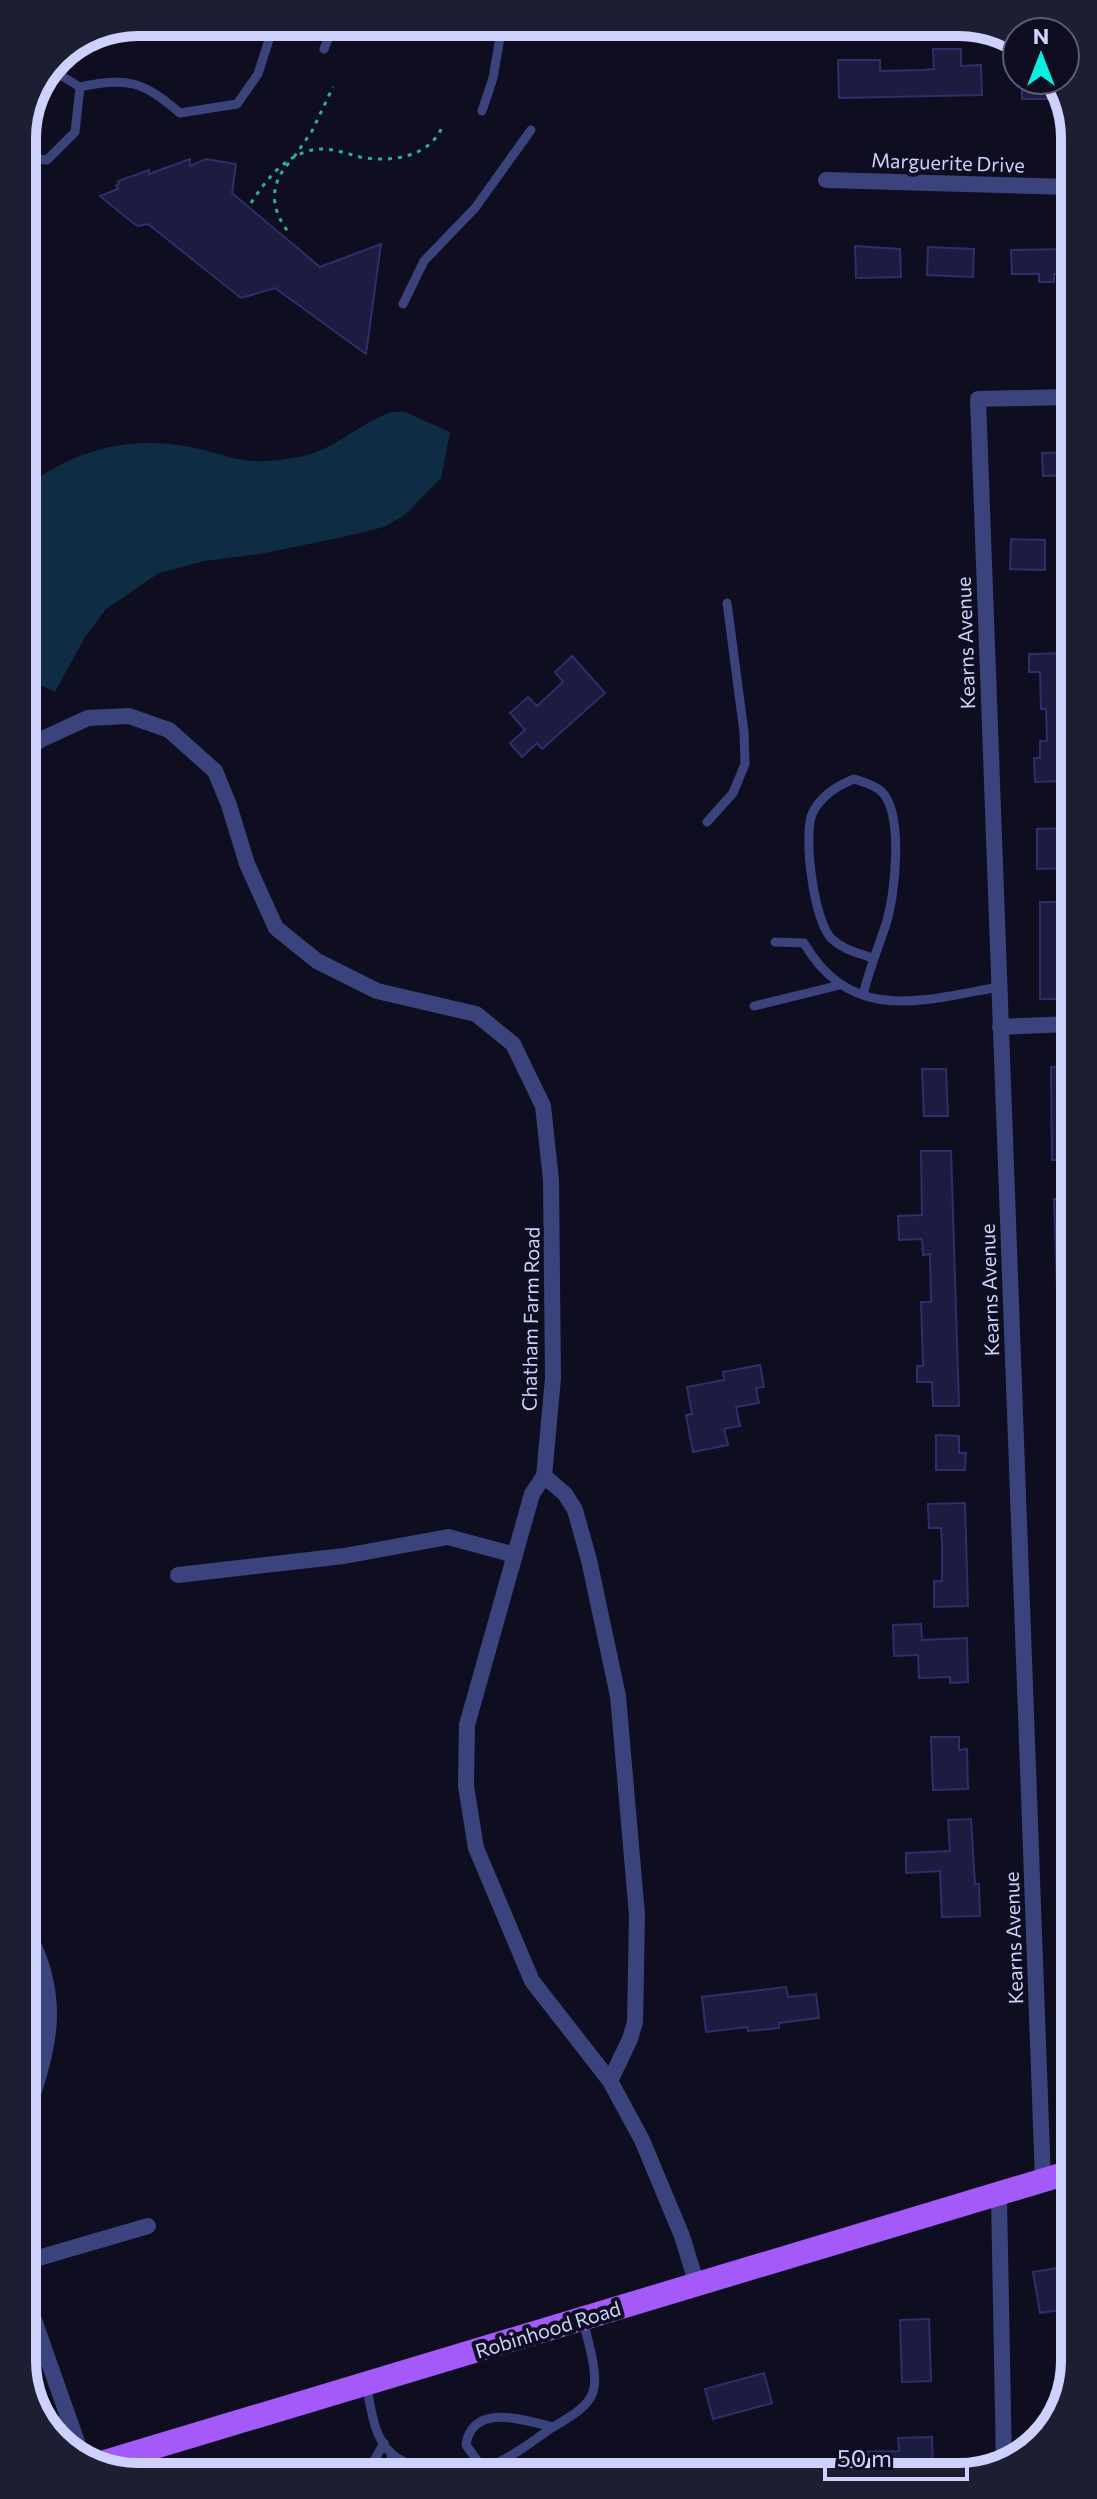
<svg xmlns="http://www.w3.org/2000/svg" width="1097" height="2499" viewBox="0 0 1097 2499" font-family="Commissioner,sans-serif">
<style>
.water{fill:#0e2c44}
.building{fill:#1c1b40;stroke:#2f2e6b;stroke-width:2}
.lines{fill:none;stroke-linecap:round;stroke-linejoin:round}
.path{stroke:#33ad91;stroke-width:3;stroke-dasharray:4 6;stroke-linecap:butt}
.lane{stroke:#3b437d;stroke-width:9}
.street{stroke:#3b437d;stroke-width:16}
.primary{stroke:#a35af8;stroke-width:24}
.labels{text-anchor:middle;stroke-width:8;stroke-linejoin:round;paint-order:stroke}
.street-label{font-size:20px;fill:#cfd1fd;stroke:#0e0e20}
.rim{fill:none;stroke:#cfd1fd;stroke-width:10}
</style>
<rect width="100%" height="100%" fill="#0e0e20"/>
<path class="water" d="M391,412H405L450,432L441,478L405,515L384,527L343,537L260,554L204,561L159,573L106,609L85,637L55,692L24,678L23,489C73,450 128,435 190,447C208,450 225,457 243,460C259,463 282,460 298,457C330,453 360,423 391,412Z"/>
<path class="building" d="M933,49H961V66L981,65L982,95L839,98L838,60H880V71L923,70L934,69Z
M1022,80H1049L1050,99H1022Z
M190,159V166L206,159L236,164L232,193L320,267L381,244L366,354L275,288L241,298L148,224L138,226L133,223L100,196L118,189L116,185L119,184L118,181L149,170V174Z
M855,246L900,249L901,277L856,278Z
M928,247L974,249L973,277L927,275Z
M1065,249L1066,273L1054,274V282H1039V274H1012L1011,250Z
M1070,452V475L1043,476L1042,453Z
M1011,539L1045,540V570L1010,569Z
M1070,653V708H1068V720H1062L1063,781L1035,782L1034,758H1040V741H1047L1046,709H1041L1040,672H1029V654Z
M572,656L605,693L542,749L537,743L522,757L510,743L525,730L510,713L528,697L537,706L563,682L555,672Z
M1068,828L1071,868L1037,869V829Z
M1040,902H1071V999H1040Z
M1071,1066L1072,1160H1052L1051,1067Z
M922,1069H946L948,1116H924Z
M921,1151H951L959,1406H933L932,1382H917V1366H923L921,1302H931L930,1254L923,1255L922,1239L899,1240L898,1216L922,1215Z
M1054,1199H1072V1351H1059Z
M760,1365L764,1387L756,1388L759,1403L736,1407L740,1426L724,1429L728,1445L693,1452L686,1415L692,1414L687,1387L724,1380L723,1372Z
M936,1435L959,1436V1453H966L965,1470H936Z
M965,1503L968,1606L934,1607V1581H942V1544L941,1528H929L928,1504Z
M921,1624L922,1640L967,1638L968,1682L950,1683V1677L919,1678L918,1655L894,1656L893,1625Z
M931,1737H959V1750L967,1749L968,1789L933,1790Z
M971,1819L975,1884H979L980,1916L942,1917L940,1871L906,1873V1853L950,1851L948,1820Z
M786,1987L788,1997L816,1994L819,2018L779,2023V2028L748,2031L747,2027L706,2032L702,1997Z
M1075,2265V2298L1065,2300L1066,2309L1040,2313L1033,2272Z
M929,2319L931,2381L902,2382L900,2320Z
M764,2373L772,2403L713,2419L705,2389Z
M932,2437L933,2471L859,2472V2452L899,2451L898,2438Z"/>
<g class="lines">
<path class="path" d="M294,157L312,131L333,87
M289,163C268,186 271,211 290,234
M251,203C265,182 280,161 305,152C324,145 341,152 360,157C390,163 430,157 442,127"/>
<path class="lane" d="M324,49L335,22
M80,87C129,77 142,81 180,113L237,104L258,74L274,24
M482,111L493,78L502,26L500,22
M22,157L47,160L75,132L80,87L50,69
M403,304L424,261L475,208L531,130
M707,822L733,793L745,764L744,732L727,603
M775,942L804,943C851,1024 921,1001 999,987
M863,995C869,970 878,948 886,924C895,896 904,815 882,792C875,785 863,782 854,779C836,786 820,797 812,814C803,836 814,925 833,940C844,950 859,953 872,958
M754,1006L840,985
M366,2384C371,2406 373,2437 391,2453C412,2472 464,2477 490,2466C510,2458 529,2444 547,2431C562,2421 587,2410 593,2392C599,2373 587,2339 583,2320
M391,2453L393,2475
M487,2467L479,2463L466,2445C472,2402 524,2420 553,2427
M366,2475L384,2443"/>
<path class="street" d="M826,180L1069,187
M24,753L40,740L88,718L129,716L169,730L215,771L229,805L247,864L276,928L317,961L377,991L476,1014L513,1044L543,1106L551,1180L553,1378L544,1476L532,1494L467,1725L466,1786L476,1848L532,1981L610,2081L642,2140L682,2236L697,2285
M1000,1027L1071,1024
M544,1476L565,1494L575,1510L589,1560L618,1696L637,1915L635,2022L630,2039L610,2081
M178,1575L344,1556L448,1537L515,1555
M27,1932C61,1995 51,2045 28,2108
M1043,2180L978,399L1069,397
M999,2196L1004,2465
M28,2261L148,2226
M28,2303L83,2459"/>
<path class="primary" d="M98,2464L1074,2171"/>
</g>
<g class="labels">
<g class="street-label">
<text transform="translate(948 163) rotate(2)" y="7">Marguerite Drive</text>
<text transform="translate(966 643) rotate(-92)" y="7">Kearns Avenue</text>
<text transform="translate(990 1290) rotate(-92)" y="7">Kearns Avenue</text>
<text transform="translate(531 1319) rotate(-89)" y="7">Chatham Farm Road</text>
<text transform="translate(1014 1938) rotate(-92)" y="7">Kearns Avenue</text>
<text transform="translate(548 2330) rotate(-17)" y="7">Robinhood Road</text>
</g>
</g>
<path d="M0 0H1097V2499H0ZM138 36H959A102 102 0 0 1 1061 138V2361A102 102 0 0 1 959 2463H138A102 102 0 0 1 36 2361V138A102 102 0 0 1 138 36Z" fill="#1d1e32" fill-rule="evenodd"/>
<path class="rim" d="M138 36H959A102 102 0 0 1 1061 138V2361A102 102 0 0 1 959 2463H138A102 102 0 0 1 36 2361V138A102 102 0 0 1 138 36Z"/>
<g transform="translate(1041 56)"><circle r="38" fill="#0e0e20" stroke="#5b5c78" stroke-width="2"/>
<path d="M0-6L14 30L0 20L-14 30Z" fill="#0aeedf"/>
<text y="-12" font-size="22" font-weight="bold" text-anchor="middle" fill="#cfd1fd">N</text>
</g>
<path d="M825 2467v12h142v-12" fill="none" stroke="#cfd1fd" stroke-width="4"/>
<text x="837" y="2467" font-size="24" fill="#cfd1fd" stroke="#0e0e20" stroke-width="6" paint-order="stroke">50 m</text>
</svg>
